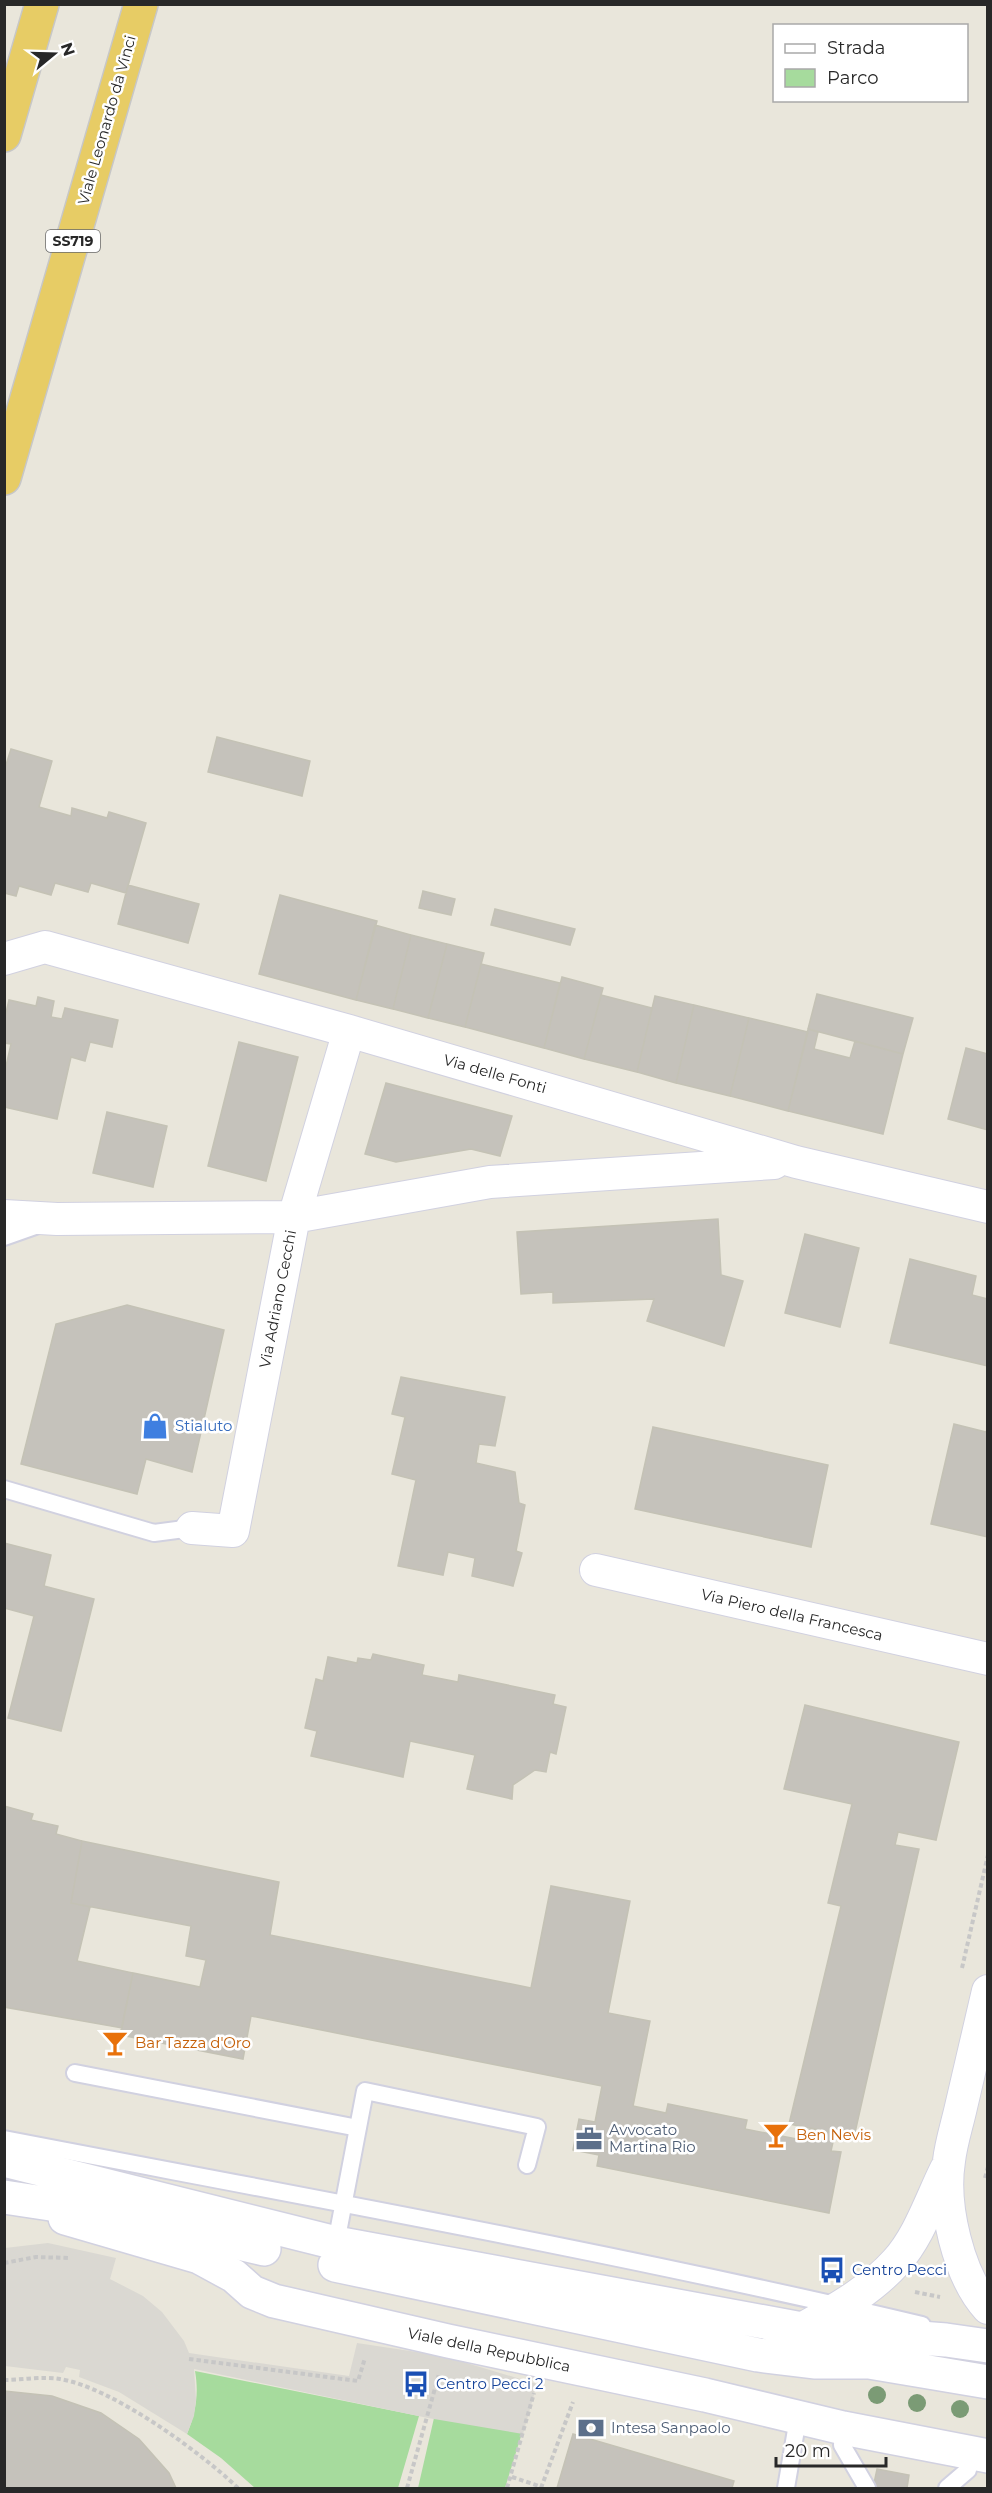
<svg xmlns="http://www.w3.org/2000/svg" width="992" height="2493" viewBox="0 0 992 2493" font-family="Montserrat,sans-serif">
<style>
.green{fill:#a6db9d}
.plaza{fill:#dad8d2}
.building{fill:#c5c2bb;stroke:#c4c2b5;stroke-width:1.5}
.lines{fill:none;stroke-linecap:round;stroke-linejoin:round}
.service-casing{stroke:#d1d1e0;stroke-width:20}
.minor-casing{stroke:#d1d1e0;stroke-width:34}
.tertiary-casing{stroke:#d1d1e0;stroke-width:36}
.secondary-casing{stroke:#d1d1e0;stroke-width:36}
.trunk-casing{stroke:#c7c7c7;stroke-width:36}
.path{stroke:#c7c7c7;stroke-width:4;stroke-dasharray:4.5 3;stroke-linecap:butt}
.service{stroke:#fff;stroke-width:16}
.minor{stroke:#fff;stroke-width:32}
.tertiary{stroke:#fff;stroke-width:33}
.secondary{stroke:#fff;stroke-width:33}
.trunk{stroke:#e7cc65;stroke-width:33}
.tree{fill:#7b9b75}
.labels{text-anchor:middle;stroke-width:5;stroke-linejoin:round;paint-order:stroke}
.shield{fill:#fff;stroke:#686868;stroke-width:1.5}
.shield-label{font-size:14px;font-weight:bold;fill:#282828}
.street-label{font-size:15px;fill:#282828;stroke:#fff}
.shop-label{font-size:15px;fill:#366cbe;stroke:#fff;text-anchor:start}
.food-label{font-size:15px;fill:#c56008;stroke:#fff;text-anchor:start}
.service-label{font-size:15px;fill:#4e5e75;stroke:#fff;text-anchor:start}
.transit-label{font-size:15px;fill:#164399;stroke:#fff;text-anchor:start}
</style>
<rect width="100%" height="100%" fill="#e9e6db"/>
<path class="green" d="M195,2371L419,2416L398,2488H255L221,2458L187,2434C196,2413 199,2393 195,2371Z
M434,2418L522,2433L505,2488H418Z"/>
<path class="plaza" d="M48,2243L116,2258L110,2279L143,2296L162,2312L184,2341L189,2353L349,2376L357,2343L443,2356L537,2384L523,2434L428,2418L194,2369L196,2400L194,2416L187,2434L119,2392L79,2377L80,2370L66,2367L63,2373L5,2366V2248Z"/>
<path class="building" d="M217,737L310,761L302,796L208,772Z
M11,749L52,761L39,807L71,816L72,808L107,818L109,812L146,823L126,893L91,883L88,892L55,883L51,895L19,886L16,896L4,893V771Z
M128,885L199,904L188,943L118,924Z
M423,891L455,899L451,915L419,908Z
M280,895L377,921L356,1000L259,974Z
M495,909L575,929L570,945L491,925Z
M375,925L411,935L393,1009L356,1000Z
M411,935L447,944L428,1018L393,1009Z
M447,944L484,953L465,1027L428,1018Z
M481,964L560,983L544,1048L465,1027Z
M562,977L603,988L584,1059L544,1048Z
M817,994L913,1018L903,1054L808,1029Z
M601,995L652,1008L637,1072L584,1059Z
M655,996L694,1005L676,1083L637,1072Z
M38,997L54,1001L51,1017L62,1019L65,1008L118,1020L112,1047L90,1042L85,1061L71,1057L57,1119L4,1107V1075L11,1044L4,1043V1021L9,1000L36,1006Z
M694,1005L749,1018L730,1096L676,1083Z
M749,1018L808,1032L788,1111L730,1096Z
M808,1029L818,1032L814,1049L850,1058L855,1041L903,1054L883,1134L788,1111Z
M239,1042L298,1057L266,1181L208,1166Z
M966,1048L988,1054V1130L948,1119Z
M386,1083L512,1116L500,1156L471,1149L396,1162L365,1154Z
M107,1112L167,1126L153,1187L93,1173Z
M718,1219L721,1275L743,1281L724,1346L647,1321L654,1299L553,1303V1292L521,1294L517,1232Z
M805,1234L859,1248L840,1327L785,1313Z
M910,1259L976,1276L972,1295L988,1299V1366L890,1343Z
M127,1305L224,1330L192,1472L146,1459L137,1494L21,1464L56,1324Z
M401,1377L505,1397L495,1446L479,1444L476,1463L515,1472L519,1503L525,1505L516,1551L522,1553L513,1586L472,1576L475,1558L448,1552L443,1575L398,1566L416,1480L392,1474L405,1417L392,1414Z
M954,1424L986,1432L988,1427V1537L931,1524Z
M653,1427L828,1465L811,1547L635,1509Z
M4,1543L51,1555L44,1586L94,1599L61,1731L8,1718L34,1616L4,1608Z
M373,1654L424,1665L422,1675L458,1682L459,1675L555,1695L553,1704L566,1707L556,1754L550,1752L546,1772L535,1770L513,1785L512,1799L467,1789L475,1755L410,1741L403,1777L311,1756L317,1731L305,1728L316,1679L323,1681L328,1657L357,1663L358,1658L371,1660Z
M805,1705L959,1742L936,1840L898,1832L895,1845L919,1849L854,2137L789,2124L841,1906L828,1903L852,1804L784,1789Z
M4,1806L33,1814L31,1820L58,1826L56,1834L82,1841L71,1903L90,1907L77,1961L133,1973L122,2028L4,2007Z
M82,1841L279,1882L270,1935L531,1988L551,1886L630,1901L608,2013L650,2021L633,2106L666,2113L668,2104L747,2120L745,2129L807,2141L810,2128L835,2133L831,2151L841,2152L829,2213L597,2166L599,2155L573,2150L579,2119L595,2122L602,2086L251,2016L243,2059L120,2035L133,1973L200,1987L206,1960L186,1956L191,1926L71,1903Z
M4,2391L52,2396L101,2413L139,2439L169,2473L176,2488H4Z
M573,2434L734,2481L732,2488H557Z
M877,2469L909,2475L907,2488H873Z"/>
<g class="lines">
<g class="service-casing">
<path id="service" d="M4,1237L38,1225
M4,1489L154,1533L192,1528
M75,2073L358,2128
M4,2139C311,2198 618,2253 922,2325
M336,2243L365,2091L537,2127L527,2165
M843,2428L842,2445L867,2488
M786,2488L798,2418
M947,2488L968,2470L970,2454"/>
</g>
<g class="minor-casing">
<path id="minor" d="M4,959L45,947L349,1031L796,1162L988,1207
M4,1216L57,1219L294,1217L490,1182L774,1163
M192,1528L233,1531L294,1217L349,1031
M596,1570L988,1659
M988,1991C979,2030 970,2068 961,2107C957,2125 951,2143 949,2161C942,2205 958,2275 988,2308
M802,2329C835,2310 870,2291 896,2262C919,2237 931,2199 946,2169"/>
</g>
<g class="tertiary-casing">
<path id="tertiary" d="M65,2218L199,2257L234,2276L252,2292L274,2301L448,2341L705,2395L843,2428L988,2456"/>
</g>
<g class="secondary-casing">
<path id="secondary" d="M4,2160L336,2243L802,2329L946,2340L988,2346
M4,2197L110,2213L264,2249
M335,2265L758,2355L814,2362H869L988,2382"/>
</g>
<g class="trunk-casing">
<path id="trunk" d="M4,135L42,4
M4,478L141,4"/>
</g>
<path class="path" d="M962,1968L988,1855
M985,2178L988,2167
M4,2263L36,2257L69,2258
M915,2292L940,2297
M189,2359L358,2381L365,2358
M4,2380C22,2380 43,2376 60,2379C113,2388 199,2451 238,2488
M512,2477L542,2487
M407,2488L439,2374
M507,2488L534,2393
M541,2488L573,2402"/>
<use href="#service" class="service"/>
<use href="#minor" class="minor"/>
<use href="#tertiary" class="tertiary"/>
<use href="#secondary" class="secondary"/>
<use href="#trunk" class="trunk"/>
</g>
<g class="tree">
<circle cx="877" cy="2395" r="9"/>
<circle cx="917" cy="2403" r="9"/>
<circle cx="960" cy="2409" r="9"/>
</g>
<defs>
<g id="shop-bare" transform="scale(2.07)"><path d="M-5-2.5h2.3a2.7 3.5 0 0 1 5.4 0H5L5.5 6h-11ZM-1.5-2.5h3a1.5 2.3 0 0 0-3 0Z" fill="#3f7fe0" stroke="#fff" stroke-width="2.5" paint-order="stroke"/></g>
<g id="bar-bare" transform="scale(2.07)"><path d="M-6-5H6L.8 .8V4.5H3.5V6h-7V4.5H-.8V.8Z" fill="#e8710a" stroke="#fff" stroke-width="2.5" paint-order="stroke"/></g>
<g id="office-bare" transform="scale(2.07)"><path d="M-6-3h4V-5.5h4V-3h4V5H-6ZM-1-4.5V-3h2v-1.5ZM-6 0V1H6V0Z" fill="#5c6f8a" stroke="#fff" stroke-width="2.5" paint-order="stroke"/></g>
<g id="bus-bare" transform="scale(2.07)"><path d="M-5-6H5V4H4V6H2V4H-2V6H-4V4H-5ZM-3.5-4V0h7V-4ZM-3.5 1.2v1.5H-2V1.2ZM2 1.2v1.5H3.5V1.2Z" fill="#1a4fb4" stroke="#fff" stroke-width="2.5" paint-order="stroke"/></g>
<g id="bank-bare" transform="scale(2.07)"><path d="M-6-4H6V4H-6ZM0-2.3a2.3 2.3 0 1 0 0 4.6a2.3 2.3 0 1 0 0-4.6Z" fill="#5c6f8a" stroke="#fff" stroke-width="2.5" paint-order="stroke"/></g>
</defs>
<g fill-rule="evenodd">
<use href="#shop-bare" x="155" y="1426"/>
<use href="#bar-bare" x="115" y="2043"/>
<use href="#bar-bare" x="776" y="2135"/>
<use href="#office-bare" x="589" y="2139"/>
<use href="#bus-bare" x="832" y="2270"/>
<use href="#bus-bare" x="416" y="2384"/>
<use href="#bank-bare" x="591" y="2428"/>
</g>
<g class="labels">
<rect class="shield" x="46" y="230" width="54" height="22" rx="4.5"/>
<g class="shield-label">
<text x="73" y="246">SS719</text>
</g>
<g class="street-label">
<text transform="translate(107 120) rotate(-74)" y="5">Viale Leonardo da Vinci</text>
<text transform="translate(495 1074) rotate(16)" y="5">Via delle Fonti</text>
<text transform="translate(278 1299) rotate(-79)" y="5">Via Adriano Cecchi</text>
<text transform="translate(792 1615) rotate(13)" y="5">Via Piero della Francesca</text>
<text transform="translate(489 2350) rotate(12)" y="5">Viale della Repubblica</text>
</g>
<g class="shop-label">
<text x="175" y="1431">Stialuto</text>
</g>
<g class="food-label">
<text x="135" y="2048">Bar Tazza d'Oro</text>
<text x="796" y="2140">Ben Nevis</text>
</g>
<g class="service-label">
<text x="609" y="2135">Avvocato<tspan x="609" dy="17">Martina Rio</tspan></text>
<text x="611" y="2433">Intesa Sanpaolo</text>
</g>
<g class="transit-label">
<text x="852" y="2275">Centro Pecci</text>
<text x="436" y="2389">Centro Pecci 2</text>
</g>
</g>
<rect width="992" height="2493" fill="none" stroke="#282828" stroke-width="12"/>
<rect x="773" y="24" width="195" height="78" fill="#ffffff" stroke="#a9a9a9" stroke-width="1.5"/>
<rect x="785" y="44" width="30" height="9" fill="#ffffff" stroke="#a9a9a9" stroke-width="1.5"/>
<text x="827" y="54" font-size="18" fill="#282828">Strada</text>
<rect x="785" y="69" width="30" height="18" fill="#a6db9d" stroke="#a9a9a9" stroke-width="1.5"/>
<text x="827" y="84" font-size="18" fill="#282828">Parco</text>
<g transform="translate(54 54) rotate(71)" stroke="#ffffff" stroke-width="4.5" paint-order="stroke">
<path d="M0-4.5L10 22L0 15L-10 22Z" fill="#282828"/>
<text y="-9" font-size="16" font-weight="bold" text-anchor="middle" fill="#282828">N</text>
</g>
<path d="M776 2457v9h110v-9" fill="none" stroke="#282828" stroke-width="3"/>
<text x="785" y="2457" font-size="18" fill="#282828" stroke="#ffffff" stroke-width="4.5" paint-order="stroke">20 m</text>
</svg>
